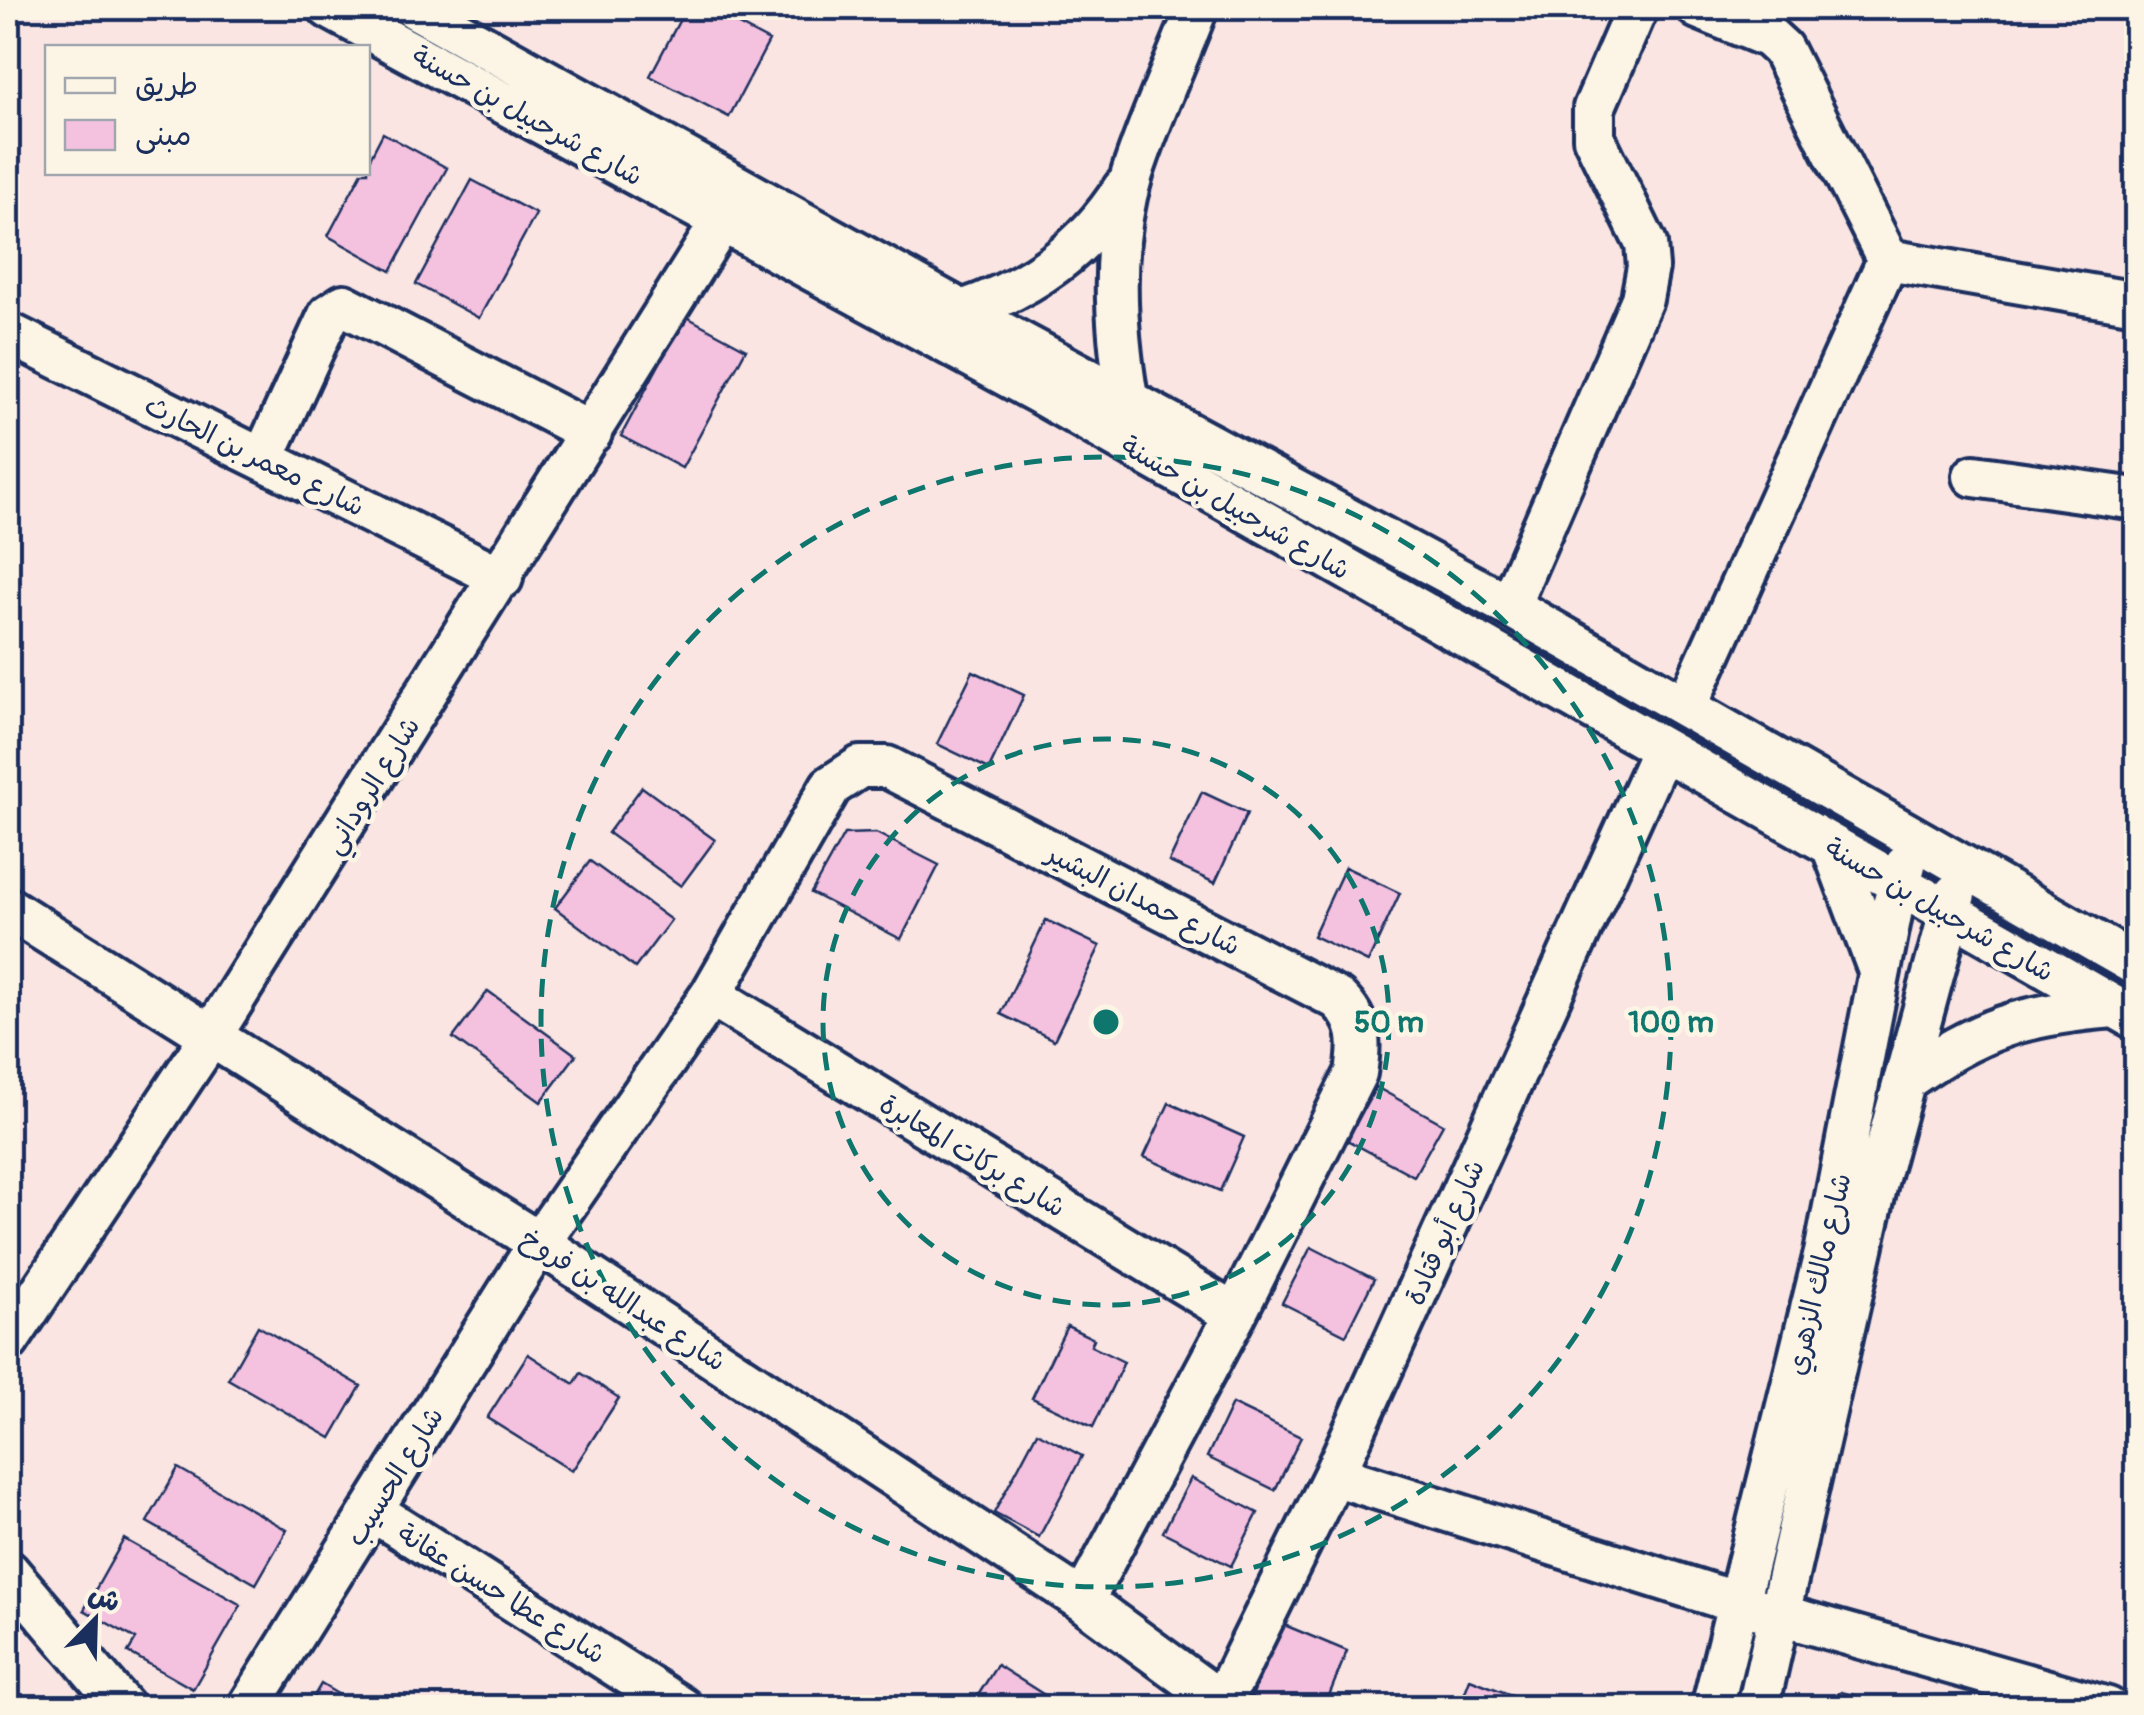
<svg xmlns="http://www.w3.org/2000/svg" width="2144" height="1715" viewBox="0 0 2144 1715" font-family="Pangolin,'Playpen Sans Arabic',sans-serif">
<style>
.building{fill:#f4c1df;stroke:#1b2f5e;stroke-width:2.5}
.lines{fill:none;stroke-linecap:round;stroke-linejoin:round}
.minor-casing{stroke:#1b2f5e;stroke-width:48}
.minor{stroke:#fcf5e5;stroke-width:40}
.ring{fill:none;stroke:#0f766e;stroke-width:5;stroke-dasharray:18 12}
.labels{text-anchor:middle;stroke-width:9;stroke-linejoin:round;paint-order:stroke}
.street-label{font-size:28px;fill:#1b2f5e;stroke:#fcf5e5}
.centre{fill:#0f766e;stroke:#fcf5e5;stroke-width:5}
.ring-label{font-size:30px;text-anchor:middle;font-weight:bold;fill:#0f766e;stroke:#fcf5e5;stroke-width:9;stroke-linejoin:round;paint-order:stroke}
</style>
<rect width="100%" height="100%" fill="#fae5e3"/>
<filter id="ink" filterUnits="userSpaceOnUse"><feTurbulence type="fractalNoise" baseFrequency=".01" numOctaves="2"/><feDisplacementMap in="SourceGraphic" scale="20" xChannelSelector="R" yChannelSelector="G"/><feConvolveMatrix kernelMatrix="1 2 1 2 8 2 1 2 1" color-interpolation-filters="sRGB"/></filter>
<g filter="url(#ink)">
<path class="building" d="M686,8H706L769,41L729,117L650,76Z
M383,133L447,168L391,271L328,236L362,172H368V162Z
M472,180L536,214L479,318L416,284Z
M685,316L746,349L682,468L621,436Z
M973,671L1024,695L989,769L937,744Z
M642,787L715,840L681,886L608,833Z
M1202,792L1247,813L1215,883L1169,862Z
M876,833L939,865L901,939L811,893L844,834Z
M590,861L671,920L635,968L555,908Z
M1345,867L1400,893L1368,962L1313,936Z
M1046,920L1100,946L1054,1040L1001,1014Z
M488,991L576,1055L541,1102L453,1038Z
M1376,1087L1443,1124L1414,1176L1347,1140Z
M1169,1103L1244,1137L1220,1191L1144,1157Z
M1311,1247L1374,1279L1346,1335L1282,1303Z
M258,1326L361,1386L331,1438L228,1379Z
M1067,1326L1094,1339L1091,1346L1124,1362L1093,1427L1032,1398Z
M528,1354L574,1384L581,1373L619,1398L572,1471L487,1418Z
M1232,1404L1301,1437L1275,1490L1207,1457Z
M1037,1432L1082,1456L1039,1537L994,1513Z
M178,1468L287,1530L256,1584L147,1522Z
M1191,1478L1258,1513L1231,1566L1163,1532Z
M124,1539L241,1605L193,1689L128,1652L136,1639L84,1610Z
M1282,1624L1347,1651L1324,1708H1265L1250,1701Z
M997,1665L1065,1708H970Z
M1470,1679L1532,1703L1531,1708H1459Z
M321,1684L361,1708H307Z
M1841,1692L1908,1708H1817Z"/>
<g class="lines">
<g class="minor-casing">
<path id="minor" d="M329,8L1037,392L2136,1019
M415,8L962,311L1509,606L2136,965
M1888,260L2136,303
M962,311C1031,288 1085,250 1124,188
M8,333L502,578
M1127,398C1115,325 1110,246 1132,174C1150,118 1176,63 1197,8
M263,459L329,315L344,305L591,433
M1974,476L2136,499
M1509,606L1642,299L1648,267L1646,244L1594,138V108L1637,8
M1686,707L1888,260L1782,49L1769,37L1698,8
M1833,848L1879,971
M8,908L539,1243L1083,1601L1229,1708
M711,995L1235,1315
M1904,1081C1978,1028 2024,1014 2114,1007
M8,1341L211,1036L722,221
M1334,1475L1738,1603L2108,1708
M373,1511L682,1708
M8,1571L124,1708
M248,1708L539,1243L711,995L831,786L860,767H887L1338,999C1361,1021 1361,1042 1356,1073L1235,1315L1083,1601
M1219,1708L1334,1475L1661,752
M1712,1708L1825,1253L1892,909L1905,865
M1758,1708L1878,1178L1955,894"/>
</g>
<use href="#minor" class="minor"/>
</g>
</g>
<g class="ring">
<circle cx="1106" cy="1022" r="283"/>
<circle cx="1106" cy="1022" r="565"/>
</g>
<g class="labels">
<g class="street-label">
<text transform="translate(528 115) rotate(29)" y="10">شارع شرحبيل بن حسنة</text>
<text transform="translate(255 455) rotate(26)" y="10">شارع معمر بن الحارث</text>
<text transform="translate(1236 507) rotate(30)" y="10">شارع شرحبيل بن حسنة</text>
<text transform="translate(371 785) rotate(-58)" y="10">شارع الروداني</text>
<text transform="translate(1144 899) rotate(27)" y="10">شارع حمدان البشير</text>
<text transform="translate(1940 909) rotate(30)" y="10">شارع شرحبيل بن حسنة</text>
<text transform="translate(973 1155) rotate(31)" y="10">شارع بركات المعابرة</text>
<text transform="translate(1444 1232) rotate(-66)" y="10">شارع أبو قتادة</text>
<text transform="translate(1818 1274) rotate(-77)" y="10">شارع مالك الزهري</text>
<text transform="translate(624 1299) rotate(33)" y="10">شارع عبدالله بن فروخ</text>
<text transform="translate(394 1476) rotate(-58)" y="10">شارع الحسيب</text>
<text transform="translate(502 1593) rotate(32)" y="10">شارع عطا حسن عفانة</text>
</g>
</g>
<circle cx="1106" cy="1022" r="15" class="centre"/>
<g class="ring-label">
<text x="1389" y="1032">50 m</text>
<text x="1671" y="1032">100 m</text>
</g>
<rect width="2144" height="1715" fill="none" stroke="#fcf5e5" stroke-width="40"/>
<rect x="20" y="20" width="2104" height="1675" fill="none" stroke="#1b2f5e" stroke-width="4" filter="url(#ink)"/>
<rect x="45" y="45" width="325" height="130" fill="#fcf5e5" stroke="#a2a6af" stroke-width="2.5"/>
<rect x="65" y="78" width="50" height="15" fill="#fcf5e5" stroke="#a2a6af" stroke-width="2.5"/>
<text x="135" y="95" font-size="30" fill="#1b2f5e">طريق</text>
<rect x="65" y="120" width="50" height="30" fill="#f4c1df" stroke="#a2a6af" stroke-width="2.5"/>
<text x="135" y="145" font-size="30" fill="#1b2f5e">مبنى</text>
<g transform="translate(95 1620) rotate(23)" stroke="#fcf5e5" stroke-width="8" paint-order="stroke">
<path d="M0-8L18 38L0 25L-18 38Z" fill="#1b2f5e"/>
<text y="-15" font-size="28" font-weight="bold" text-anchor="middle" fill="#1b2f5e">ش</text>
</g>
</svg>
